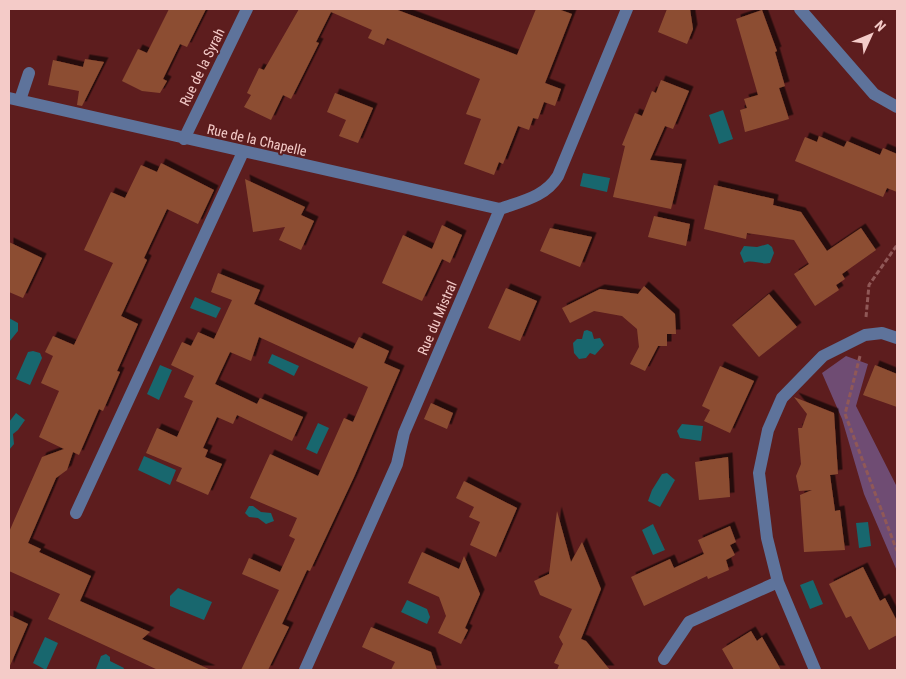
<svg xmlns="http://www.w3.org/2000/svg" width="906" height="679" viewBox="0 0 906 679" font-family="'Roboto Condensed',sans-serif">
<style>
.green{fill:#6f4c73}
.water{fill:#18676e}
.building{fill:#8c4e33;filter:url(#shadow)}
.lines{fill:none;stroke-linecap:round;stroke-linejoin:round}
.path{stroke:#905857;stroke-width:3;stroke-dasharray:5 2.5;stroke-linecap:butt}
.minor{stroke:#5e739b;stroke-width:12}
.labels{text-anchor:middle;stroke-width:4;stroke-linejoin:round;paint-order:stroke}
.street-label{font-size:14px;fill:#f4cbc8;stroke:#5d1d1e}
</style>
<defs>
<filter id="shadow"><feDropShadow dx="4.5" dy="-4.5" stdDeviation="0" flood-color="#0009"/></filter>
</defs>
<rect width="100%" height="100%" fill="#5d1d1e"/>
<path class="green" d="M846,356L868,364L856,406L897,487V571L864,494L842,419L822,373Z"/>
<path class="water" d="M723,110L733,139L719,144L709,115Z
M583,173L610,178L607,192L580,186Z
M768,244L772,247L774,253L770,263C761,265 752,259 744,263L740,253L744,246L757,247Z
M195,297L221,308L216,318L190,308Z
M9,318L18,323V331L9,342Z
M587,330L592,332L594,339L600,338L604,345L595,355L590,353L586,358L579,359L574,353L573,343L577,339H582L584,331Z
M33,351L40,353L42,358L30,385L16,379L28,352Z
M272,354L299,366L294,376L268,363Z
M160,365L172,370L159,400L147,394Z
M16,413L25,420L18,430L13,434L14,444L9,450V422Z
M318,423L329,428L317,454L306,449Z
M682,424L703,426L701,441L680,438L677,431Z
M144,456L176,470L170,485L138,470Z
M667,473L675,480L660,507L648,501L652,490L662,474Z
M249,506H253L261,512L271,513L274,521L266,524L258,518L249,517L245,513Z
M868,522L871,546L859,548L856,523Z
M653,524L665,550L653,555L642,530Z
M813,580L823,604L810,609L800,585Z
M178,588L212,602L204,620L170,606V596Z
M407,600L427,609L430,617L427,624L401,612Z
M45,637L58,643L46,670L33,663Z
M106,654L110,657V661L124,668L123,670L96,669L101,656Z"/>
<path class="building" d="M169,9H206L187,47L180,44L163,79L167,81L160,93L142,91L122,81L138,49L147,53Z
M299,9H395L517,55L536,9H558L572,14L545,83L561,89L555,106L544,102L538,119L533,118L529,130L518,126L503,164L499,162L494,175L464,164L481,119L466,114L480,79L387,38L384,45L368,38L372,30L331,12L316,42L319,43L291,99L283,95L271,120L244,107L251,95L247,93L259,68L264,70Z
M667,9H690L693,29L687,44L658,32Z
M762,10L777,51L775,52L785,86L779,88L789,119L745,132L740,110L747,108L744,99L758,95L736,19Z
M85,59L104,62L82,106L77,105L79,91L48,85L53,60L83,67Z
M661,80L689,91L673,129L665,126L650,160L682,164L671,209L613,197L625,146L622,145L635,113L642,116L652,91L656,93Z
M335,93L373,108L358,143L339,136L346,120L327,112Z
M819,136L844,147L847,141L880,155L883,148L897,154V192L887,188L883,197L795,161L805,137L817,142Z
M161,163L214,190L198,224L167,209L144,258L147,260L121,316L138,324L117,371L120,372L103,411L99,409L79,455L73,452L67,470L56,478L28,543L41,549L39,552L91,576L80,601L150,632L142,639L211,670H158L48,619L60,594L9,571V532L42,457L64,449L39,437L59,391L41,383L53,356L45,352L53,336L74,345L113,263L84,250L111,192L125,198L141,165L157,172Z
M245,179L305,207L301,215L314,221L301,250L279,240L285,227L253,232Z
M714,185L774,199L773,205L801,212L827,251L861,228L876,250L842,274L845,279L836,285L839,290L815,306L794,274L809,264L794,240L747,233L746,239L704,229Z
M654,216L690,224L686,246L648,237Z
M442,225L462,235L450,263L442,259L422,301L382,283L403,235L432,249Z
M550,228L592,237L580,267L540,251Z
M9,242L42,258L23,298L9,292Z
M218,273L260,290L254,304L353,349L359,337L389,351L384,363L400,370L354,477L310,571L307,570L282,624L289,627L268,670H241L279,590L242,574L249,558L280,572L295,539L289,536L297,518L250,498L270,454L318,476L344,418L353,422L368,387L259,337L251,361L230,352L215,384L257,404L260,398L303,417L292,441L237,415L233,424L217,417L203,448L208,450L205,457L222,464L208,495L176,481L182,468L146,453L157,428L177,437L193,401L184,397L194,376L171,365L182,342L191,346L198,332L214,339L232,300L211,292Z
M644,286L675,314L676,334H667V346H658L645,371L630,364L639,347L637,329L622,316L594,311L570,323L562,308L600,289L638,294Z
M506,288L537,301L520,341L488,328Z
M769,294L797,327L759,357L732,325Z
M875,365L897,374V407L863,395Z
M720,366L754,381L730,433L704,421L710,410L702,406Z
M794,397L834,413L838,474L830,475L835,511L840,510L845,550L804,552L800,495L812,490L799,491L796,476L801,464L798,428H802L807,414Z
M431,403L453,413L447,429L424,419Z
M728,457L730,497L699,500L695,462Z
M464,481L517,508L496,557L470,545L480,522L469,517L474,507L456,498Z
M557,511L571,562L582,542L601,589L581,639L586,641L610,670H557L559,665L554,663L563,644L559,637L572,609L540,595L534,581L549,574Z
M730,526L736,542L730,545L735,555L726,560L729,570L708,579L707,576L644,606L631,577L670,559L674,568L704,554L698,540Z
M422,552L459,569L464,556L480,594L465,628L468,630L461,644L438,633L446,616L439,597L408,583Z
M863,567L880,601L885,598L897,621V635L869,650L851,616L846,618L829,584Z
M9,615L28,624L9,668Z
M371,627L431,652L437,670H391L395,662L362,647Z
M751,631L757,641L762,637L781,670H734L722,649Z"/>
<g class="lines">
<path class="path" d="M866,317L869,285L897,245
M860,356L845,414L897,551"/>
<path class="minor" d="M800,9L874,94L897,107
M9,98L500,209
M20,100L29,73
M184,139L247,9
M76,513L243,152
M664,659L689,622L778,582
M305,670L397,464L404,433L500,209C522,201 545,197 558,176L627,9
M815,670L778,582L767,538L759,473L768,430L782,398L823,356L865,335L882,333L897,338"/>
</g>
<g class="labels">
<g class="street-label">
<text transform="translate(202 67) rotate(-64)" y="5">Rue de la Syrah</text>
<text transform="translate(257 140) rotate(13)" y="5">Rue de la Chapelle</text>
<text transform="translate(437 318) rotate(-67)" y="5">Rue du Mistral</text>
</g>
</g>
<rect width="906" height="679" fill="none" stroke="#f4cbc8" stroke-width="20"/>
<g transform="translate(871 35) rotate(46)" stroke="#5d1d1e" stroke-width="4" paint-order="stroke">
<path d="M0-4L9 19L0 12L-9 19Z" fill="#f4cbc8"/>
<text y="-8" font-size="14" font-weight="bold" text-anchor="middle" fill="#f4cbc8">N</text>
</g>
</svg>
